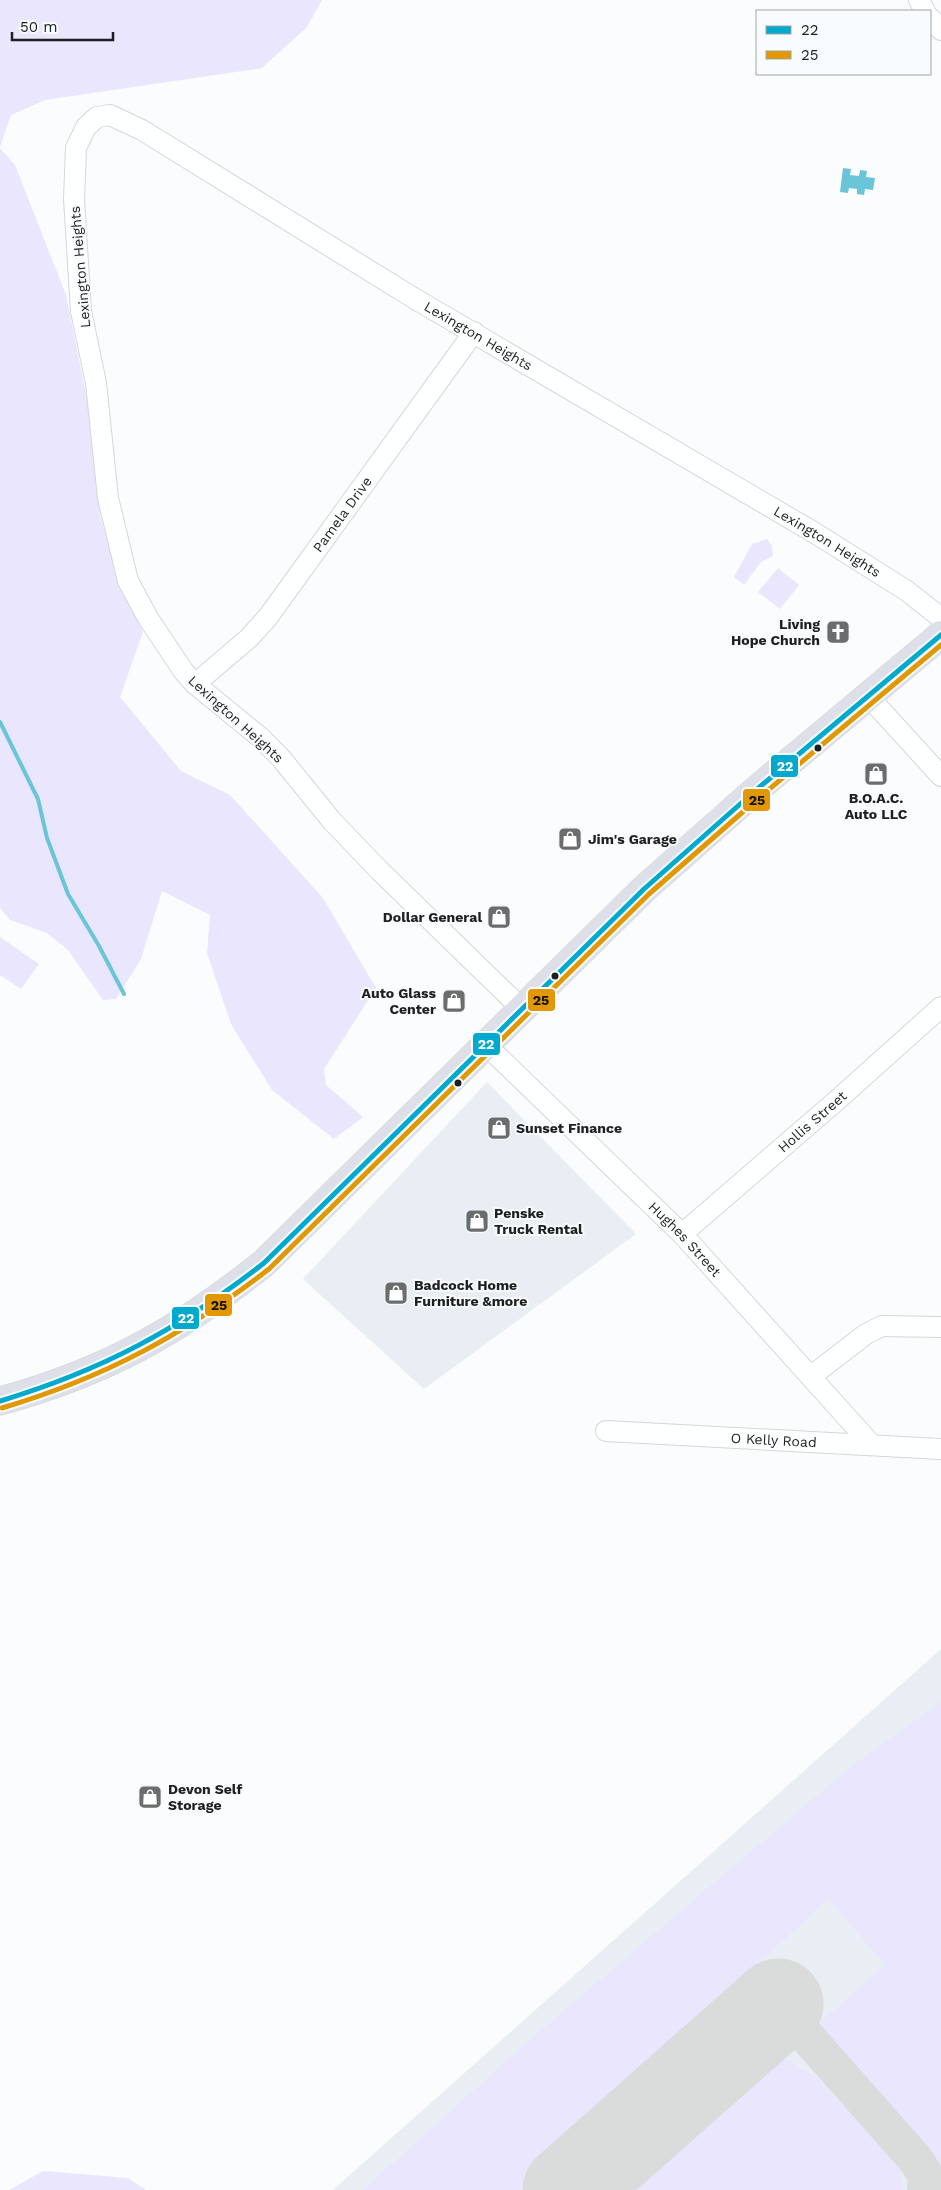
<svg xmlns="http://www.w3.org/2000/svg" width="941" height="2190" viewBox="0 0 941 2190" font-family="'Work Sans',sans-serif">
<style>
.built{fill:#e9eef4}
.green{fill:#eae6fe}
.water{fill:#6bc5d9}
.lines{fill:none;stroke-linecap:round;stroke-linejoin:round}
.stream{stroke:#6bc5d9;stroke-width:4}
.taxiway{stroke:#dadcdc;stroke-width:36}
.runway{stroke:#dadcdc;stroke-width:91}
.minor-casing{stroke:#d5d7d8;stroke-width:22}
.highway-casing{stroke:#d5d6d6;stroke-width:29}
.minor{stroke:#feffff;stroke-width:20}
.highway{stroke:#dee0e9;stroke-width:28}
.bus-1-casing{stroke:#f9fcfe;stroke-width:9}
.bus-2-casing{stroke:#f9fcfe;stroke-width:9}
.bus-1{stroke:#00a9ce;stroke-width:5}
.bus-2{stroke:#e19803;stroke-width:5}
.bus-dot{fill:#1d1f21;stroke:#f9fcfe;stroke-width:2}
.labels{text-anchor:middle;stroke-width:4;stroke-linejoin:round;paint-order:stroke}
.street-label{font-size:14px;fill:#1d1f21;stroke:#f9fcfe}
.poi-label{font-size:14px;font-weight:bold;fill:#1d1f21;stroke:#f9fcfe;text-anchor:start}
.line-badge{stroke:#f9fcfe;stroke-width:2}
.badge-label{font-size:14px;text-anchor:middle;font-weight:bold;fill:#fff}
.pale-badge-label{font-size:14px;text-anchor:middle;font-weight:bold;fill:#111}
</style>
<rect width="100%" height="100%" fill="#fafcfd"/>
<path class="built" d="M487,1082L636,1234L424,1389L303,1279Z
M941,1649V2190H333Z"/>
<path class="green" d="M0,0H322L307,27L262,68L45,100L11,115L0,147Z
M0,148L15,165L66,295L88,404L100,515L121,586L143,632L120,697L181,771L230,795L323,898L376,988L324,1069L326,1085L363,1117L334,1139L272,1090L231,1024L207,953L210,915L162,891L141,959L116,999L103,1000L68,950L47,933L10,920L0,908Z
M767,539L772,546L773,556L761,562L744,585L734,577L752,544Z
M778,568L799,585L780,609L758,592Z
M0,937L39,964L21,989L0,975Z
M941,1702V2174L934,2156L923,2143L819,2028L822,2021L885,1964L828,1899L760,1962L765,1970L519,2190H363L534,2036L849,1768Z
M772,2053L785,2058L815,2077L892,2154L901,2171L902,2190H618Z
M43,2171L128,2178L146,2190H9Z"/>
<path class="water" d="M843,168L851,169L850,175L859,176L860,170L867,171L866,177L875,178L873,190L865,189L864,195L857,194V189L849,188L848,193L840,192Z"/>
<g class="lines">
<path class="stream" d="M0,722L38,799L47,838L68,894L99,946L124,994"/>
<path class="taxiway" d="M778,2004L916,2160L926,2176L925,2190"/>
<path class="runway" d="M568,2190L778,2004"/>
<g class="minor-casing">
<g id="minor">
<path d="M919,0L925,11"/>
<path d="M930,18L941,30"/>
<path id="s1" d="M195,684L249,638L268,617L474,332"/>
<path d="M867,695L941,776"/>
<path id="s2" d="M522,1009L379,870L332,821L280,757L261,738L195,684L184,672L148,618L128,581L108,498L96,383L81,311L74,199L76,148L86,127L97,117L110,115L142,130L412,297L815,533L907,591L941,618"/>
<path id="s3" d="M486,1045L682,1234L871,1444"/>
<path id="s4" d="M682,1234L835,1102L941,1007"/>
<path d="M813,1378L814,1374L866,1334L882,1326L941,1327"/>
<path id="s5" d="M606,1431L941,1449"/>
</g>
</g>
<g class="highway-casing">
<path id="highway" d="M0,1401C104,1373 181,1330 264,1263L644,889L756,790L941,635"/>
</g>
<use href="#minor" class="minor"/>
<use href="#highway" class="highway"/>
<g class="bus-1-casing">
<path id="bus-1" d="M0,1401C103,1370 179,1329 264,1263L644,889L756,790L941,635"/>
</g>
<g class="bus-2-casing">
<path id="bus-2" d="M2,1408C106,1377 183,1335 269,1269L649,894L761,796L941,645"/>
</g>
<use href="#bus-1" class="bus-1"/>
<use href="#bus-2" class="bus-2"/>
</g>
<defs>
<g id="church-square" transform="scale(1.25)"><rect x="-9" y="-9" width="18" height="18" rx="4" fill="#6a6c6e" stroke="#f9fcfe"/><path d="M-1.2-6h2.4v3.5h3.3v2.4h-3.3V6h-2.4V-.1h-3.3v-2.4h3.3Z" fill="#fff"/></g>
<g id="shop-square" transform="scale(1.25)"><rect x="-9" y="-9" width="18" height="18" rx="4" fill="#6a6c6e" stroke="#f9fcfe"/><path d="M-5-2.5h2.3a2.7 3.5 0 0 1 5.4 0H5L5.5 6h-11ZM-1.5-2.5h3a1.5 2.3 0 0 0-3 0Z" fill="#fff"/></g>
</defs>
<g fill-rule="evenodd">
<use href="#church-square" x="838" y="632"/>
<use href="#shop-square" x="876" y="774"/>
<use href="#shop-square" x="570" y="839"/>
<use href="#shop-square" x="499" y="917"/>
<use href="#shop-square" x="454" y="1001"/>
<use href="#shop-square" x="499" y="1128"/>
<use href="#shop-square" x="477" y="1221"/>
<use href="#shop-square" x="396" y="1293"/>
<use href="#shop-square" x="150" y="1797"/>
</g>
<g class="bus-dot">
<circle cx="818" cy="748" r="4.5"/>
<circle cx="555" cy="976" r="4.5"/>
<circle cx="458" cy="1083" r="4.5"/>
</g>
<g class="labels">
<g class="street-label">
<text transform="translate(80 267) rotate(-95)" y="5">Lexington Heights</text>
<text dy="5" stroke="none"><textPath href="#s2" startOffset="1504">Lexington Heights</textPath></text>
<text dy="5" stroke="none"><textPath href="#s1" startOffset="226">Pamela Drive</textPath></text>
<text dy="5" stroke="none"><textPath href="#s2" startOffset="1909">Lexington Heights</textPath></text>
<text transform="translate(236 719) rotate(42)" y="5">Lexington Heights</text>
<text dy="5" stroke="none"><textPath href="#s4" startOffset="172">Hollis Street</textPath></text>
<text dy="5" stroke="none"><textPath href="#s3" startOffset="278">Hughes Street</textPath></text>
<text dy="5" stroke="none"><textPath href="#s5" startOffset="168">O Kelly Road</textPath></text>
</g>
<g class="poi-label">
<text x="820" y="629" text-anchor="end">Living<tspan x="820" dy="16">Hope Church</tspan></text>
<text x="876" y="803" text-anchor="middle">B.O.A.C.<tspan x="876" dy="16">Auto LLC</tspan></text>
<text x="588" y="844">Jim's Garage</text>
<text x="482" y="922" text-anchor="end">Dollar General</text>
<text x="436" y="998" text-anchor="end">Auto Glass<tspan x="436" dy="16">Center</tspan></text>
<text x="516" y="1133">Sunset Finance</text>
<text x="494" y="1218">Penske<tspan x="494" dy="16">Truck Rental</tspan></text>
<text x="414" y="1290">Badcock Home<tspan x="414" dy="16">Furniture &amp;more</tspan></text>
<text x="168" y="1794">Devon Self<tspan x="168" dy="16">Storage</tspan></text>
</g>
</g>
<g class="line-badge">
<rect x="770" y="754" width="29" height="24" rx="5" fill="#00a9ce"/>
<rect x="742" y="788" width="29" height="24" rx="5" fill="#e19803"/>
<rect x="527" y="988" width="29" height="24" rx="5" fill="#e19803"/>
<rect x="472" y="1032" width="29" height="24" rx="5" fill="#00a9ce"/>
<rect x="204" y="1293" width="29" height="24" rx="5" fill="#e19803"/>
<rect x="171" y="1306" width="29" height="24" rx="5" fill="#00a9ce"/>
</g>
<g class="badge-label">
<text x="785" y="771">22</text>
<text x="486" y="1049">22</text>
<text x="186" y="1323">22</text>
</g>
<g class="pale-badge-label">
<text x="757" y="805">25</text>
<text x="541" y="1005">25</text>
<text x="219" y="1310">25</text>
</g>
<rect x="756" y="10" width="175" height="65" fill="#f9fcfe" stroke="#a1a4a6"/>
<rect x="766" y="26" width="25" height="8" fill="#00a9ce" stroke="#a1a4a6"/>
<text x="801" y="35" font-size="15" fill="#1d1f21">22</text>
<rect x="766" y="51" width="25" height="8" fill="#e19803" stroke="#a1a4a6"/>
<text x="801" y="60" font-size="15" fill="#1d1f21">25</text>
<path d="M12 32v8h101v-8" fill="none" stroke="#1d1f21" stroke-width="2.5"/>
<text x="20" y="32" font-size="15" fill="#1d1f21" stroke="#f9fcfe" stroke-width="4" paint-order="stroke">50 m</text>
</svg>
